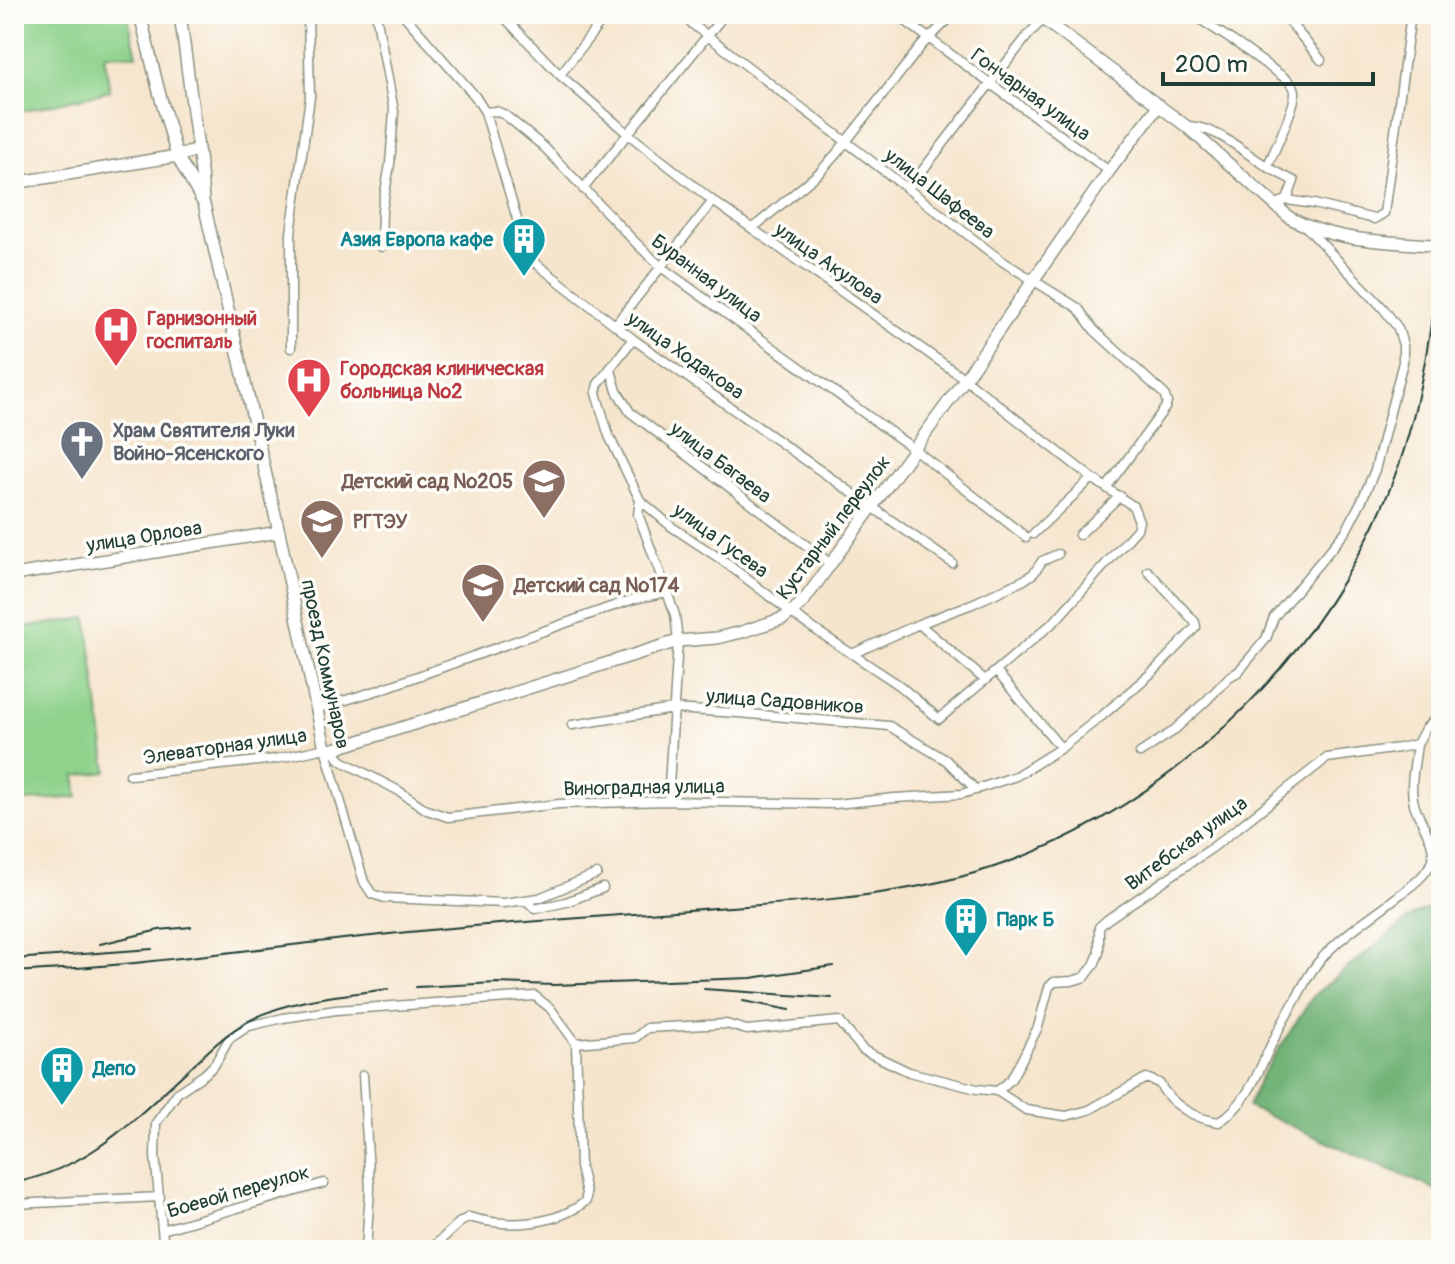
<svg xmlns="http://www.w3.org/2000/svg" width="1455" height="1264" viewBox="0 0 1455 1264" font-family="Pangolin,sans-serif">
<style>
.green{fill:#8ed28b;stroke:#568860;stroke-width:2}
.forest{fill:#72b477;stroke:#487856;stroke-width:2}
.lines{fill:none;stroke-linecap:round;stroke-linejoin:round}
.street-casing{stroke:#8a9180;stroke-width:11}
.secondary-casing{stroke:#8a9180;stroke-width:14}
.street{stroke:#fff;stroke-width:8}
.secondary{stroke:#fff;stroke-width:11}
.rail{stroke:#1f3d34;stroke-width:2}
.labels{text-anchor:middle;stroke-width:7;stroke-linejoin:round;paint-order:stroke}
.street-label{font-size:20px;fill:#1f3d34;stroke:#fdfcf7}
.culture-label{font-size:20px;font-weight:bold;fill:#0d838f;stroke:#fdfcf7;text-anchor:start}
.health-label{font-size:20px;font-weight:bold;fill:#be3a42;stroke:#fdfcf7;text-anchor:start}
.worship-label{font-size:20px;font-weight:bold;fill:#5b616d;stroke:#fdfcf7;text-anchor:start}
.education-label{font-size:20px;font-weight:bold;fill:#785e54;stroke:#fdfcf7;text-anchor:start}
</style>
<rect width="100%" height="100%" fill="#fdfcf7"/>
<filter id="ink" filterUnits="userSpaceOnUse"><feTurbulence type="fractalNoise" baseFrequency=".0125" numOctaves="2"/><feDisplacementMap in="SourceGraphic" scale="16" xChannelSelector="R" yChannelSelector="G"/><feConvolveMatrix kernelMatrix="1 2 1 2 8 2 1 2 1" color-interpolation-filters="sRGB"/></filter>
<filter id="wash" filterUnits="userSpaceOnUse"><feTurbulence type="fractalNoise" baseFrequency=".006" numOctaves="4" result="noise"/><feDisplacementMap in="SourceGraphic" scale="32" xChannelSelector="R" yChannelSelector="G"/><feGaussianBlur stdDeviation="1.8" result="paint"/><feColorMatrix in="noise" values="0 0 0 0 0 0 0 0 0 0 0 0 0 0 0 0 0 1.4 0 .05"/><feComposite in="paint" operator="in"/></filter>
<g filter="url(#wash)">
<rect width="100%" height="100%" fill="#f6e5cd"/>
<path class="green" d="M14,14H127L137,55L104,54L110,91L14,113Z
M87,618L107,772L75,776L78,797L14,802V629Z"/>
<path class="forest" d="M1441,904V1192L1248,1107L1260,1078L1314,995L1413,915Z"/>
</g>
<g filter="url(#ink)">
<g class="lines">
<g class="street-casing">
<path id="street" d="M376,14L394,111L390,164L382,210L381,247
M403,14L475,96L485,112L496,111L505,115L544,147L636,243L661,267L914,449L1026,537
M501,14L560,75L627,133L713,201L965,379L1092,478L1133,506L1139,521L1137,529L1055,621L939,719L899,685L805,623L722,560L672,527L640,500L609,436L596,393L598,384L633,339
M679,14L1002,261L1078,308L1094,330L1164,394L1167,402L1165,408L1107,487
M896,14L1109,171
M1192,14L1239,45L1289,81C1292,85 1295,86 1295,92C1296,105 1274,152 1267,167
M1281,14L1288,20L1321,60
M560,75L607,14
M485,112L526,249L534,262L633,339L952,563
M1186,126C1216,126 1240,150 1265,165C1274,171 1284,176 1294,181L1287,200
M583,189L725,14
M908,189L1029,34L1048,14
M1275,204L1287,200L1314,204L1374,219L1384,213L1411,14
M753,228L820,172L837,153L922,45L954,14
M615,325L713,201
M291,348V233L310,97L308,14
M611,370L617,391L630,412L831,564
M640,500L638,514L667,592L675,615L678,641L668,801
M1033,534L1092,478
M1079,535L1120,496
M919,624L985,680
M852,654L919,624L972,604L1024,580L1034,573L1042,561L1058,554
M996,671L1061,748
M316,709L379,690L605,609L634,599L667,592
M572,725L673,709L738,713L889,726L946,760L976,790
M331,750L342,761L399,791L427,810L448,817L559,804L668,801L835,804L895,798L962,794L1016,776L1061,748L1103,715L1156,669L1196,627L1195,622L1148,571
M1140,753L1172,732L1206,701L1229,677L1238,672L1266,639L1274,617L1346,531L1362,500L1375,470L1403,362V345L1398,328L1383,308L1306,227
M130,775L276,759L325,748L364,882L372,894L385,898L504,903L539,898L597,874
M526,900L535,909L566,902L603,888
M576,1043L635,1038L647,1028L726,1024L747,1030L839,1021L863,1050L909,1072L977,1089L997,1091L1004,1086L1011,1079L1021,1061L1038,1027L1049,987L1054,982L1072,981L1085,977L1094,965L1099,953V927L1108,919L1212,848L1327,758L1399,748L1417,744L1425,729L1435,719L1441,720
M363,1075L370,1189L366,1250
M997,1091L1026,1110L1066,1116L1089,1110L1146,1078L1159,1083C1171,1105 1195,1119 1219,1122C1250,1102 1259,1068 1275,1037C1281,1024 1289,1012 1296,999C1304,985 1310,970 1322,958C1343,934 1373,916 1398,896C1410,887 1426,876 1432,861C1438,845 1419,821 1414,804C1409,785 1415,763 1417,744
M14,1204L160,1197
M162,1230L324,1183
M164,1250L155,1155L156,1123L178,1092L205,1074L215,1064L229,1039L249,1026L283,1018L336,1010L535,996L550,1008L576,1043L580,1167L586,1193V1201C555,1226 506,1228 469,1217L459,1223L430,1250"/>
</g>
<g class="secondary-casing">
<path id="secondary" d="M140,14L158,88L177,156L204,204L279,532L325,748L331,750L678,641L717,638L742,632L784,618L803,602L965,379L1109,171L1159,105
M180,14L201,171L203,200
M1036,14L1186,126L1290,218C1336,243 1390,241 1441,246
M14,183L177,156L188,153L198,148
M14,575L279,532"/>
</g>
<use href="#street" class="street"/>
<use href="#secondary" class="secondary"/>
<path class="rail" d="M100,944L159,930L191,927
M14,959L152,949
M14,972C47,970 80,968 113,965C242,953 370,933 499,924C571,919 643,913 715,908C796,903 877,898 956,878C1156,828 1333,655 1400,462C1423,393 1432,321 1441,249
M416,987L497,983L554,985L751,978L834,966
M704,989L832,998
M743,1001L790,1010
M14,1183C92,1167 133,1120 190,1068C207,1052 225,1034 247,1022C290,998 340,996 388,989"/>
</g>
</g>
<defs>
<g id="building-pin" transform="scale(2.3)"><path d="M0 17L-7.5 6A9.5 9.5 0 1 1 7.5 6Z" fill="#0f9aa8" stroke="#fdfcf7"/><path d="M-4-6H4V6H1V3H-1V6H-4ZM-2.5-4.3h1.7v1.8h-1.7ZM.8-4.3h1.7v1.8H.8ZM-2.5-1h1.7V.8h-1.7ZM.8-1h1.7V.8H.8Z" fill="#fff"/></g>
<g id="hospital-pin" transform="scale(2.3)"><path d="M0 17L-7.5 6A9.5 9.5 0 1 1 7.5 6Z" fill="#e0444e" stroke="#fdfcf7"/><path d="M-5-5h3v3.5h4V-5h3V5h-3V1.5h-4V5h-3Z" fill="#fff"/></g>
<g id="church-pin" transform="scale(2.3)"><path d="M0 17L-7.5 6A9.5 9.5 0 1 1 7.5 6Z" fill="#6b7280" stroke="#fdfcf7"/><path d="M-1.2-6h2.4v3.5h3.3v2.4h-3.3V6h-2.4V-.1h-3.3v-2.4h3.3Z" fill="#fff"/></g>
<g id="school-pin" transform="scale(2.3)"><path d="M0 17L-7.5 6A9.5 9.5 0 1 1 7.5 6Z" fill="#8d6e63" stroke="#fdfcf7"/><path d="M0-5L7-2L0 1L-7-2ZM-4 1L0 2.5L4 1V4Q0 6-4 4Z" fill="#fff"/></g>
<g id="university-pin" transform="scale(2.3)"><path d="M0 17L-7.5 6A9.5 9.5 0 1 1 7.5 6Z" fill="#8d6e63" stroke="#fdfcf7"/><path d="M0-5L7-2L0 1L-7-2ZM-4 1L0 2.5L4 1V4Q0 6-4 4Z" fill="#fff"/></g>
</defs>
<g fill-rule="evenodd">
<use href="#building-pin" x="524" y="239"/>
<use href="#hospital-pin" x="116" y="329"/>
<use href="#hospital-pin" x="309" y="380"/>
<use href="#church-pin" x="82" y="442"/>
<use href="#school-pin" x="544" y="481"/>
<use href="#university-pin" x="322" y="521"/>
<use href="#school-pin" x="483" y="585"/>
<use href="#building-pin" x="966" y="919"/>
<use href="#building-pin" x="62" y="1068"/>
</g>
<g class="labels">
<g class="street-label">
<text transform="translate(1031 94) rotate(36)" y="7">Гончарная улица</text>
<text transform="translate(940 193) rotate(38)" y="7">улица Шафеева</text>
<text transform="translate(829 263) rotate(35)" y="7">улица Акулова</text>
<text transform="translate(707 278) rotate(37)" y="7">Буранная улица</text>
<text transform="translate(686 355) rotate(35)" y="7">улица Ходакова</text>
<text transform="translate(721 462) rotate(37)" y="7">улица Багаева</text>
<text transform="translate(833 527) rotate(-53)" y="7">Кустарный переулок</text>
<text transform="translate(144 536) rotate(-9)" y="7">улица Орлова</text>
<text transform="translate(721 540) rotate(36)" y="7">улица Гусева</text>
<text transform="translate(326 664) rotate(78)" y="7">проезд Коммунаров</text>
<text transform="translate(785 701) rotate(4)" y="7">улица Садовников</text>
<text transform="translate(225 746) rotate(-8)" y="7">Элеваторная улица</text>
<text transform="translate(644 787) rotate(-1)" y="7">Виноградная улица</text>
<text transform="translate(1186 843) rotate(-36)" y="7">Витебская улица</text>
<text transform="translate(238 1191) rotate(-16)" y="7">Боевой переулок</text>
</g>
<g class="culture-label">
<text x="493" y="246" text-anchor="end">Азия Европа кафе</text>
<text x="997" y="926">Парк Б</text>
<text x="93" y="1075">Депо</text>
</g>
<g class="health-label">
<text x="147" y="325">Гарнизонный<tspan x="147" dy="23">госпиталь</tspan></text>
<text x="340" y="375">Городская клиническая<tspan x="340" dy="23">больница №2</tspan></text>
</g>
<g class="worship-label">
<text x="113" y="437">Храм Святителя Луки<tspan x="113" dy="23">Войно-Ясенского</tspan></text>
</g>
<g class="education-label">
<text x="513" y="488" text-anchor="end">Детский сад №205</text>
<text x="353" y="528">РГТЭУ</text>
<text x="514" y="592">Детский сад №174</text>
</g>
</g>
<rect width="1455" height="1264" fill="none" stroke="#fdfcf7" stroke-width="48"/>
<path d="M1163 72v12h210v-12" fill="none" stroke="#1f3d34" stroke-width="4"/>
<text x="1175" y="72" font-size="24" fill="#1f3d34" stroke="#fdfcf7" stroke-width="6" paint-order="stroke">200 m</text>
</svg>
